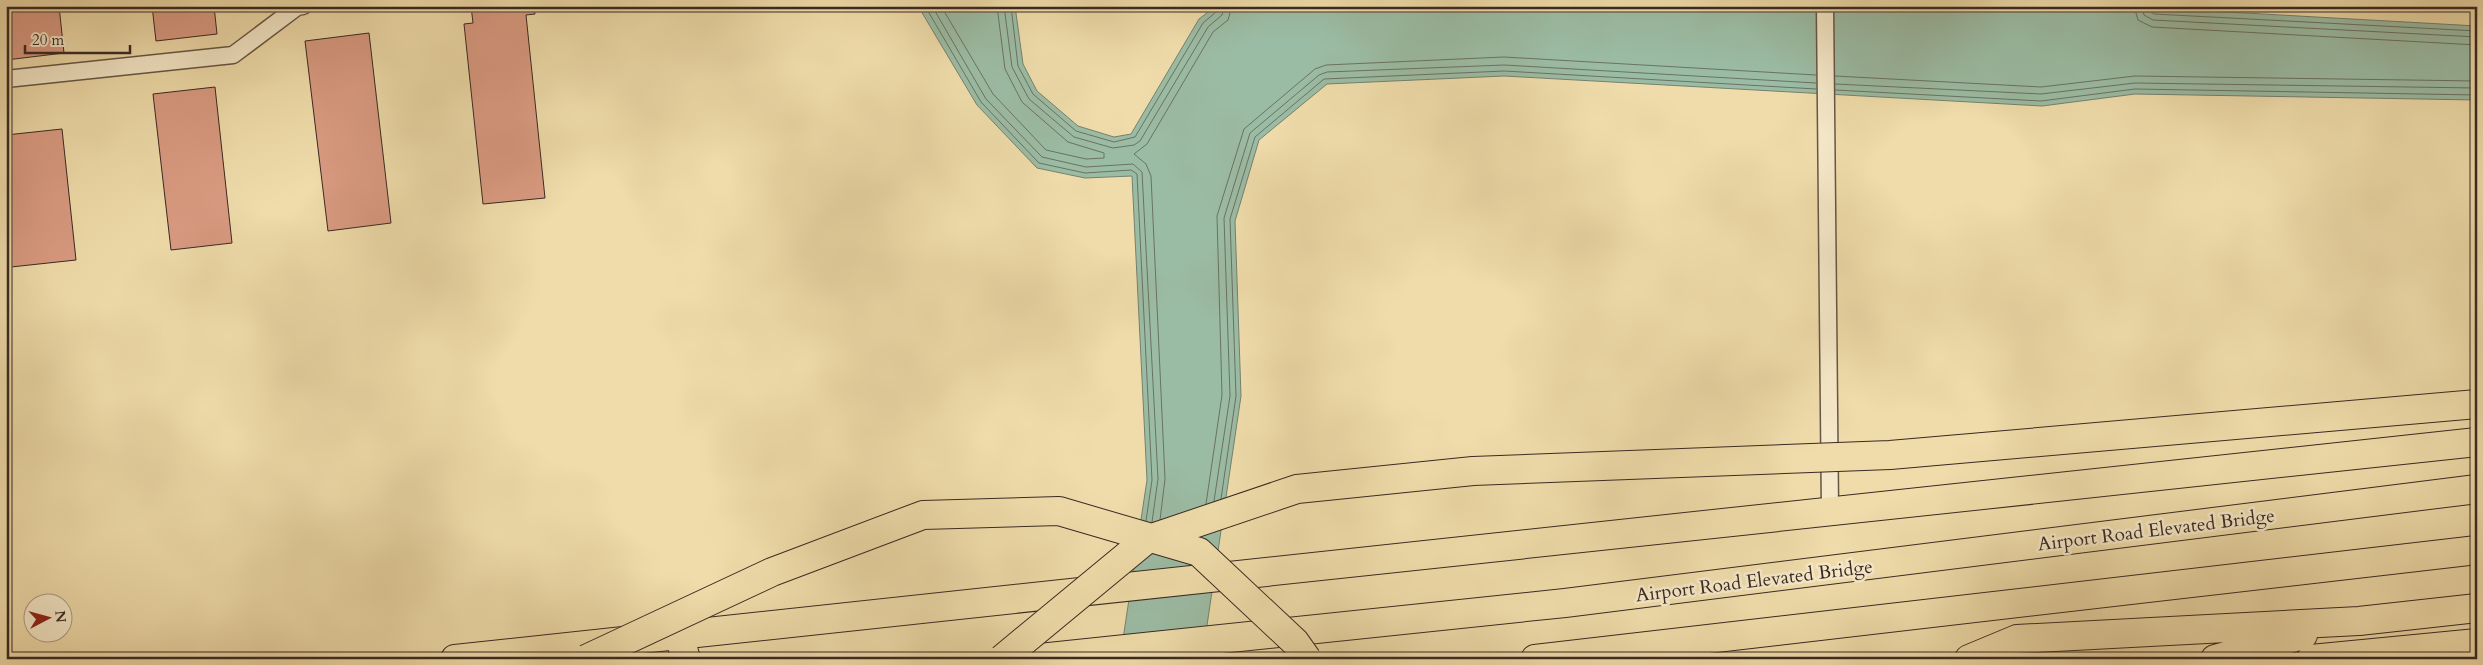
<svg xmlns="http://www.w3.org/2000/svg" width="2483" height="665" viewBox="0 0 2483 665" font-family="Cardo,serif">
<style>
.water{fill:#9bbca4;stroke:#748170}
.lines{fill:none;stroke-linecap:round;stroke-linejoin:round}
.shore{stroke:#6a7264;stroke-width:1}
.building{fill:#da9b82;stroke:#392923}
.service-casing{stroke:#665645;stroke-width:19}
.primary-casing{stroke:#392923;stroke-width:30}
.trunk-casing{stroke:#392923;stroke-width:30}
.service{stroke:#f5e8c8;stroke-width:16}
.primary{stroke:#efdcaa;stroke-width:28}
.trunk{stroke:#efdcaa;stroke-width:28}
.trunk-bridge-casing{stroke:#392923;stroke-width:30;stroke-linecap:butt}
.trunk-bridge{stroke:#efdcaa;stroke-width:28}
.labels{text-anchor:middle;stroke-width:5;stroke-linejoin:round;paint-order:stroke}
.street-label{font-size:19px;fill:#392923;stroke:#f5e8c8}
</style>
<rect width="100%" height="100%" fill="#efdcaa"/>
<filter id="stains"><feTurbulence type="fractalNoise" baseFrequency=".004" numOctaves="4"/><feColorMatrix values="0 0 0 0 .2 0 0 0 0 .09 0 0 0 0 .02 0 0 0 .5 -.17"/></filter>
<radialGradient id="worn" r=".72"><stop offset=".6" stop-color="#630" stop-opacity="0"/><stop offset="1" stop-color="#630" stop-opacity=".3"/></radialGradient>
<path class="water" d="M918,6H1015L1023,64L1037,91L1078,126L1114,137L1131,134L1199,19L1216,6H2119L2477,26V100L2135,94L2042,106L1504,76L1327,84L1259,140L1235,221L1241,396L1202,659H1120L1147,480L1132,176L1085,178L1037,168L977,105Z"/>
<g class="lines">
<path class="shore" d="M925,6L981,102L1039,163L1085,173L1131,170L1137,174L1152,480L1146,521
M932,6L986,99L1042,157L1086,167L1133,164L1142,172L1158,479L1152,522
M941,6L993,94L1046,150L1086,159L1104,158V153L1068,142L1022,102L1005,69L997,6
M1004,6L1012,67L1029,99L1074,137L1113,148L1134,145L1140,141L1208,27L1222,15L1224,6
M1011,6L1018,66L1033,94L1076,131L1114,142L1135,137L1203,23L1216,12L1218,6
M2134,6L2138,20L2152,27L2477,45
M2142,6L2144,15L2153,20L2477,37
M2148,6L2149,11L2154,14L2477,31
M1835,76L2041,87L2135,76L2477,81
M1835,84L2041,94L2135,83L2477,88
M1835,90L2041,101L2135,89L2477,95
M1221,499L1236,396L1230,219L1255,137L1324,79L1504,71L1816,89
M1214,501L1230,396L1224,218L1250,133L1319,75L1327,72L1504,65L1816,83
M1206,504L1222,395L1217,216L1244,129L1315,69L1326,65L1504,57L1816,75
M1160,520L1165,479L1151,176L1146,164L1134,154L1147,144L1213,32L1228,20L1232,6"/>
</g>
<path class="building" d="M6,6H59L64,53L6,60Z
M152,6H214L217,34L156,41Z
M471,6H534L535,14L526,15L545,198L483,204L464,24L473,23Z
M369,33L391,223L328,231L305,41Z
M215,87L232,243L171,250L153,94Z
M62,129L76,260L11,267L6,224V135Z"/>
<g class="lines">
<g class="service-casing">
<path id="service" d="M1825,6L1830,511
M6,79L233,55L297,7L303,6"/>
</g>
<g class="primary-casing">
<path id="primary" d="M679,635L686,659
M455,659L2477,442
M2311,659L2477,643"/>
</g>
<g class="trunk-casing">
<path id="trunk" d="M1030,659L1565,603L2477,489
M1535,659L2477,550
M1969,659L2017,639L2359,621L2477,608
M2215,659L2303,635"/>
</g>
<use href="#service" class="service"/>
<use href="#primary" class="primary"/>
<use href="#trunk" class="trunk"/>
<g class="trunk-bridge-casing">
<path id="trunk-bridge" d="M586,659L772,572L923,515L1059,511L1199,552L1295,642L1307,659
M1002,659L1146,540L1297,489L1473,471L1890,455L2477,404"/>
</g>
<use href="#trunk-bridge" class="trunk-bridge"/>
</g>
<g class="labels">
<g class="street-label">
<text transform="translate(2156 529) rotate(-7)" y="7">Airport Road Elevated Bridge</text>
<text transform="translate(1754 580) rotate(-7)" y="7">Airport Road Elevated Bridge</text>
</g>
</g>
<rect width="2483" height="665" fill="none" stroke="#efdcaa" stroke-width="25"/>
<rect x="8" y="8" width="2468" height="650" fill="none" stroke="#392923" stroke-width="2.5"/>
<rect x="12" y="12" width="2458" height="640" fill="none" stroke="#392923"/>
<g transform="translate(48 618) rotate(84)"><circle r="24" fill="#f5e8c8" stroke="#aa9c86"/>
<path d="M0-4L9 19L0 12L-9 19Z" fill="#8f2418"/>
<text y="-8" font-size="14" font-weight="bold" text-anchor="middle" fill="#392923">N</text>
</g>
<path d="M25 45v8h105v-8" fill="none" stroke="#392923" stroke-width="2.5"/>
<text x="32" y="45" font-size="15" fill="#392923" stroke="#f5e8c8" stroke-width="4" paint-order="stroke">20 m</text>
<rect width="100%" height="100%" filter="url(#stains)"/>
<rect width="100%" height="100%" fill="url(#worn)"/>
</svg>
